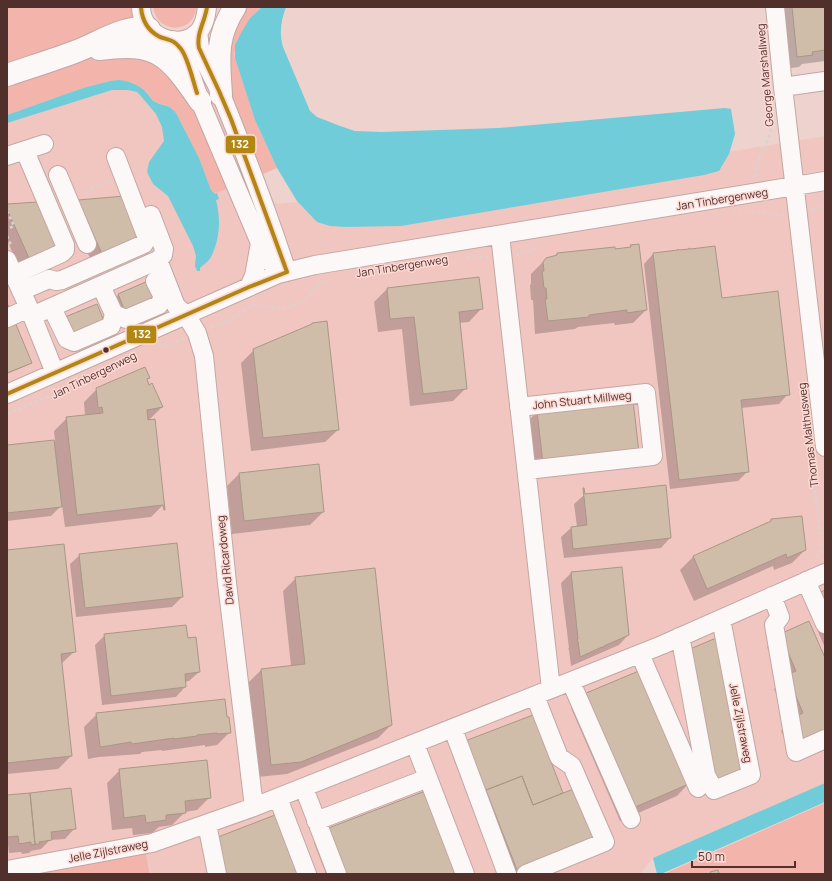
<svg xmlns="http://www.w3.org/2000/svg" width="832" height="881" viewBox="0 0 832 881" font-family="Manrope,sans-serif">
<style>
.built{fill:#f2c6c0}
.green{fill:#f2b4ab}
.water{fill:#70ccd8}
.shadow{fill:#0003}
.building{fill:#d0bda9;stroke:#a99786}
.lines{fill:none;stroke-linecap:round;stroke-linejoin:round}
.minor-casing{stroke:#c2a7a3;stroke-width:20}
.highway-casing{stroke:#c2a7a3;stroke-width:24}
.path{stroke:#dad2d0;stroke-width:2.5;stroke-dasharray:3 3;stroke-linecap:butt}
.minor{stroke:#fcf8f8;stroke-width:18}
.highway{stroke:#fcf8f8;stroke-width:22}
.bus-1-casing{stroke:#fddad5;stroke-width:7}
.bus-1{stroke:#b18613;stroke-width:4}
.bus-dot{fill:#51302b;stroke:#fddad5;stroke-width:1.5}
.labels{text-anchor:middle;stroke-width:3;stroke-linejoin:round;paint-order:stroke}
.street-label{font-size:11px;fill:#51302b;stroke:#fddad5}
.line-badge{stroke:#fddad5;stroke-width:1.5}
.badge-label{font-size:11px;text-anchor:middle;font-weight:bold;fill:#fff}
</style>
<rect width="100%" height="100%" fill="#eed2ce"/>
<path class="built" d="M228,47L263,174L275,204L617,170L825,136V783L653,858L640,874H151L145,850L7,874V117Z"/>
<path class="green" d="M7,7H133L135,22L7,68Z
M153,7H196C195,34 157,35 153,7Z
M242,7H262L250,18L234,53L235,58L255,120L277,168L263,174L233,103L226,76L224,66L237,14Z
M91,56L151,57L185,93L229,188L215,193L211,190L199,158L176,113L172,108L166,105L154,102L147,92L140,87L132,83L119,80L110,81L83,88L7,115V82Z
M825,803V874H664Z
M145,850L150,874H30Z"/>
<path class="water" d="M262,7H286C281,20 279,33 283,47L310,111L317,117L340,126L355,131L381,132L499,128L725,108L731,109L735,134L729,154L719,171L704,175L401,226L346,227L330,226L317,222L297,201L277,168L255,120L235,58V45L240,35L250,18Z
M119,80C129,81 140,85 147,93C150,96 151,100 155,102C165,107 168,103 176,113L199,158L211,190L215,194L217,193L219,199L216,200C221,219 220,239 211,257C209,261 203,265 200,268V271H197L195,266L196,256L193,246L168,196L153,184L147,172L149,162L164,141L162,127L156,114L140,95L137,92L128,90H112L7,123V115L83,88L110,81Z
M825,783V802L661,874H657L653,858Z"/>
<path class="shadow" d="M777,7H825V61L802,64L799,67L784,69Z
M79,201L133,218L93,265L69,210Z
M7,205L56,245L19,267L7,240Z
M639,245L646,310L633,323L615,325L614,323L578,327L575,329L535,334L533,300H531L530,285L531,284V274L548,257L555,256L557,254L628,249L631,246Z
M653,254L721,299L788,394L779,404L741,408L748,471L738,481L670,489L644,264Z
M148,283L127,317L112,302L118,295Z
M387,289L481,309L469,322L459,323L466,388L453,401L410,406L402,329L378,332L374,302Z
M7,306L31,363L28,365L7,374Z
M254,350L338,430L325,442L251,451L241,363Z
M148,378L146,380L162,407L148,421L164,504L151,517L65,527L62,505L51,516L7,521V446L55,441L54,431L67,418L85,416L84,402L97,389Z
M632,401L530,476L524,425L537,412Z
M239,474L323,512L310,525L232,534L227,486Z
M584,495L670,538L661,548L564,558L561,537L571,528L577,527L574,504Z
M771,520L805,550L792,563L774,570L773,566L694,601L680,570L693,557L767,525Z
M7,551L75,651L61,664L71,756L58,769L7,774Z
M80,555L182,597L172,607L76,617L70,564Z
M621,568L628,635L619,645L571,666L569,650L568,649L569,648L561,583L571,573Z
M296,578L391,725L378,738L287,774L258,777L248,683L261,670L291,666L283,591Z
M825,591V648L807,606L819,593Z
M780,634L825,661V738L791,753L781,731L789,723L774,689L782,681L767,647Z
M105,635L187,639L199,672L189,681L185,682V687L176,697L102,705L95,645Z
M584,695L689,783L677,796L620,821L571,708Z
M97,714L226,718L230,732L217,745L205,747V745L162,751V750L142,752L140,754L99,757L88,759L84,727Z
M533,717L562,795L526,874H501L473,802L471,803L452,755L465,742Z
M120,770L210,797L197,810L185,812L172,825L159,827L152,833L133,835L132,828L112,830L107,783Z
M7,796L74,829L65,839L50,840L41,849L31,851L29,853L22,854L21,852L9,853L8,845H7Z
M327,830L459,874H326L314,843Z"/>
<path class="building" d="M792,7H825V50L812,52L813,55L797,57Z
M125,196L142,241L103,256L78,200Z
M38,202L57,246L29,258L7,209V204Z
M639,244L647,310L627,313V310L589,315V317L548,321L545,299H547L546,288H544L542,271H544L543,262L546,258L557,255V253L615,247V249L631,247L630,245Z
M715,246L722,298L778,291L790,395L741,400L749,472L679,480L653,253L678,250V249L679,250L689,249V248L691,249Z
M479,277L483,309L459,312L467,389L423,394L414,317L390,319L387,288Z
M148,281L155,298L125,311L118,294Z
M7,303L32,363L7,373Z
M97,304L104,321L73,334L65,317Z
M327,321L339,430L263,438L253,349L312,324V323Z
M145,367L150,378L147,379L149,385L152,383L163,407L147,410L148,420L155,419L165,510H164L163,505L77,515L66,417L103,413L102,407L98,408L96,388Z
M633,400L639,453L543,464L537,411Z
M54,440L62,507L7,513V445Z
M319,464L324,512L244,521L239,473Z
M666,485L671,538L573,549L571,527L587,525L583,488H584L585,494Z
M802,516L806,550L787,558L786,554L707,589L693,556L771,521V519Z
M177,543L183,597L85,608L79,554Z
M64,544L76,652L61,654L72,756L7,763V550Z
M622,567L629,635L604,646L602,648V647L580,657L578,641H577V639H578L571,572Z
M375,568L392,725L301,762L271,765L261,669L305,664L295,577Z
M825,590V606L819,593Z
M809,621L825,658V732L804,741L794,717L803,713L787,675L796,671L780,634Z
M186,625L188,638L196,637L200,672L185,674L186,687L111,696L104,634Z
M721,636L745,768L714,781L690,649Z
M641,670L691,783L633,808L584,694Z
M225,699L227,717H229L231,733L217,734V733L197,735V736L174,739V738L132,744L131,742L101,747L100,746L96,713Z
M533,715L563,793L533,805L522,776L484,791L465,741Z
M207,760L211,798L185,801L186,813L166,815V820L146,823L145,815L124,818L119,769Z
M522,776L533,805L576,788L596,840L517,870L486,790Z
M71,788L76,829L51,832L52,840L39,842L40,844H35L30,793Z
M428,790L460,874H343L326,829Z
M30,793L35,844L31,845V842L19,844L18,836L7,837V795Z
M275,815L298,874H225L218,837Z
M718,870L719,874H711L710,872Z"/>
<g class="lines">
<g class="minor-casing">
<path id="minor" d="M141,7C141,35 179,53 199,31C205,24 206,15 207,7
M775,7L783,87L825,447
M199,31C196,55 215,77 223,99C246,156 268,213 287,272
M173,40L182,50L185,57L200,101L260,243L275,268L278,274
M783,87L825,81
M7,156L44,144
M58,175L87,244
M500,235L551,689
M7,260L29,308L55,373
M158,260L176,306L186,315L197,333L204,356L227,583L254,807
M13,275L62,253L65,250V245L25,151
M101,286L114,314L126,319L159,305L163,297L155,281
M249,287L254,276L260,243
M21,291L49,279L56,281L62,280L144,244L147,238L116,157
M52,308L67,339L74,342L111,326L114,314
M32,316L158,260L163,255L164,249L151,215
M7,318L29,308
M7,394L249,287L278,274L315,265L825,181
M519,407L646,393L653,456L527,470
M806,581L825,624
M772,596L780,617L774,625L796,752L825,739
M679,637L682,646L706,775L714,790L751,775L721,619
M640,654L698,788
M571,682L631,819
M453,729L507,874
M415,744L465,874
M304,788L337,874
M278,798L307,874
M316,821L428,778
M207,824L217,874
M7,870L152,843L254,807L662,645L825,573
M526,874L605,842L572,766L559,757L535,696"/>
</g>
<g class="highway-casing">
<path id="highway" d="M99,49C158,41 168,55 200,101
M7,75C30,67 54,60 77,51C96,44 129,23 149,29
M221,95C219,59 215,38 235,7"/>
</g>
<path class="path" d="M756,177C754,159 768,146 771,129
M86,192L110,181
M7,211L14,226L7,229
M812,211L825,205
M733,213L760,212L775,215H784
M7,236L11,245
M516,255L531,250L537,245
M467,257H488
M211,327L229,320L254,305L284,309L298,304L307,298L322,282L326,280
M158,345L172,344L184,339
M7,414L72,387L90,376
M811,454L821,545L820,553L815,560"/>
<use href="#minor" class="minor"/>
<use href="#highway" class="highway"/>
<g class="bus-1-casing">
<path id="bus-1" d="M141,7C142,20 148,31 160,37C171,41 173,39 181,49C188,58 193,81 197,93
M7,394L249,287L287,272L231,119L219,91L199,48C196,33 205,22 207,7"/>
</g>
<use href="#bus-1" class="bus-1"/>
</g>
<circle class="bus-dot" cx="106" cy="350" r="3.5"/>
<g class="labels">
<g class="street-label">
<text transform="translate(765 75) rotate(-95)" y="4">George Marshallweg</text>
<text transform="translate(722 199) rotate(-9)" y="4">Jan Tinbergenweg</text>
<text transform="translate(402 266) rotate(-9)" y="4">Jan Tinbergenweg</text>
<text transform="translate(94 375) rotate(-26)" y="4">Jan Tinbergenweg</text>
<text transform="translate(582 400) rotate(-6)" y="4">John Stuart Millweg</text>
<text transform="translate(808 435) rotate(-97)" y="4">Thomas Malthusweg</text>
<text transform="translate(225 560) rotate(-96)" y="4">David Ricardoweg</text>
<text transform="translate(741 723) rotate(79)" y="4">Jelle Zijlstraweg</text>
<text transform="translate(108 851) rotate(-11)" y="4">Jelle Zijlstraweg</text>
</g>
</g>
<g class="line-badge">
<rect x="225" y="135" width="31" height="19" rx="4" fill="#b18613"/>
<rect x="126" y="325" width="31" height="19" rx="4" fill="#b18613"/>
</g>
<g class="badge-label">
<text x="240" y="148">132</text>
<text x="142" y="338">132</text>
</g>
<rect width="832" height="881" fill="none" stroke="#51302b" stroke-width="16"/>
<path d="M692 861v6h103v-6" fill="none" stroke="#51302b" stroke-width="2"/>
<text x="698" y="861" font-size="12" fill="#51302b" stroke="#fddad5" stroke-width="3" paint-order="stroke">50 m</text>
</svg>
